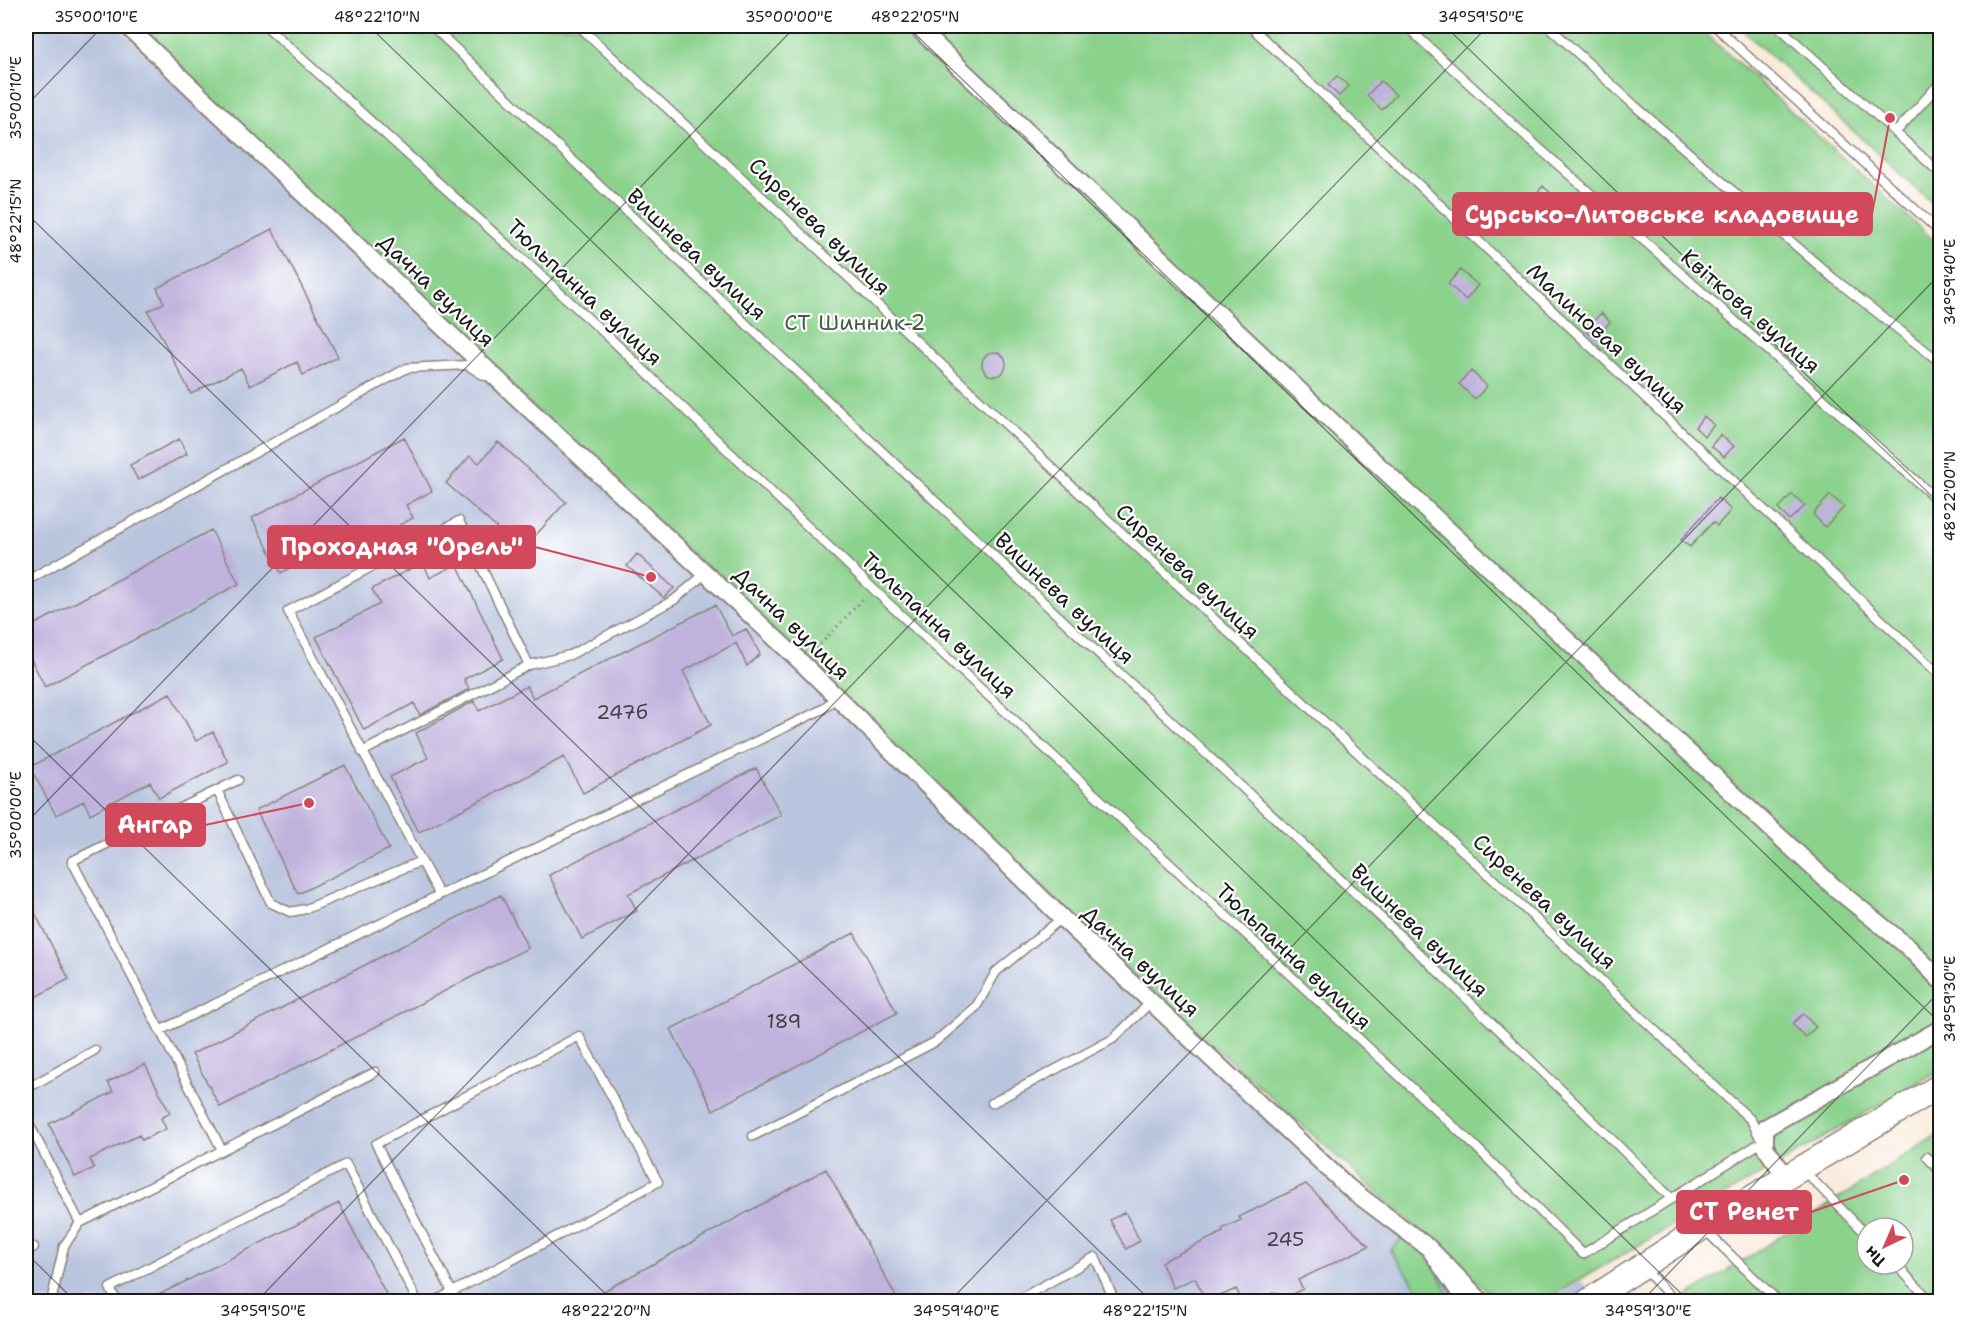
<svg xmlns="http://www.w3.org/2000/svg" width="1966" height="1327" viewBox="0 0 1966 1327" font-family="'Shantell Sans',sans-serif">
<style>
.industrial{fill:#b9c4de}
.green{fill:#8bd28d;stroke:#547754;stroke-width:1.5;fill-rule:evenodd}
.building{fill:#bfb2dd}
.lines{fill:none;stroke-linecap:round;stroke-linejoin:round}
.lane-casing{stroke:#8a837b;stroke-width:11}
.street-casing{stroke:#8a837b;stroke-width:20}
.secondary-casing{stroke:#8a837b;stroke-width:27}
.path{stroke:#8a837b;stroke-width:3;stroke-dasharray:1.5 4.5;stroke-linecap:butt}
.lane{stroke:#fff;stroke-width:8}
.street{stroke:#fff;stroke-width:16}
.secondary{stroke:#fff;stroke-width:24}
.ticks{fill:none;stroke:#1c1c1c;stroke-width:1.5;stroke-opacity:0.45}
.labels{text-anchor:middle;stroke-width:4.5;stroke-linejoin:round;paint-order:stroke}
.number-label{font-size:20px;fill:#45424c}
.street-label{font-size:22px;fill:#1c1c1c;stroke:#fff}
.park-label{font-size:22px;fill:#435c44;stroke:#fff}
.leader{fill:none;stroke:#d1495b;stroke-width:2}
.callout-dot{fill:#d1495b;stroke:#fff;stroke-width:2}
.callout{fill:#d1495b;stroke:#d1495b;stroke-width:2}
.callout-label{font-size:24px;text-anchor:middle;font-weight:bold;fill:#fff}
.neatline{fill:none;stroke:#1c1c1c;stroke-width:2}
.ticks-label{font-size:15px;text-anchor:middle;fill:#1c1c1c}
</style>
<rect width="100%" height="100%" fill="#fff"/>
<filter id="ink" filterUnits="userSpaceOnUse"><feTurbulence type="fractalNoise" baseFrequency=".0167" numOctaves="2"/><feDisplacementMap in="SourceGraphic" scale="12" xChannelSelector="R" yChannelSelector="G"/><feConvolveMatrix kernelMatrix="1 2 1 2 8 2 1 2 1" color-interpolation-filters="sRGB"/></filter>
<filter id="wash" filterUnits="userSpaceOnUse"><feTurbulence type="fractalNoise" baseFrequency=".008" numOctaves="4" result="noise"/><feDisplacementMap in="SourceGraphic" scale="24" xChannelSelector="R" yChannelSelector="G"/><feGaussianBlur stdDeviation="1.35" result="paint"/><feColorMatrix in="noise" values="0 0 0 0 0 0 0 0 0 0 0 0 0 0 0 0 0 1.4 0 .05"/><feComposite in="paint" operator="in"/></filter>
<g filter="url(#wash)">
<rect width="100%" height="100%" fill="#f9eada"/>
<path class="industrial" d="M26,26H117L1485,1301H26Z
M1581,1281L1606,1301L1547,1302Z"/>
<path class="green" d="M125,26H1697L1940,246V1070L1543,1301H1498L1125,966L772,629Z
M1738,26H1940V210Z
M1940,1133V1301L1682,1300ZM1867,1228H1903V1264H1867Z
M1406,1235L1430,1257L1449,1294L1450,1301H1407L1421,1293L1390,1250Z"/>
<g id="blocks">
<path class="building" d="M1337,76L1349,86L1339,96L1328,85Z
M1381,81L1396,95L1382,110L1367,95Z
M1543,186L1555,197L1544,210L1532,198Z
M272,229L338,357L303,375L297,362L250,386L241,368L191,394L148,311L164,303L157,288Z
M1460,270L1478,285L1466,300L1448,284Z
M1601,313L1610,322L1595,339L1585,330Z
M982 364a12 12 0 1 1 24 0a12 12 0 1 1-24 0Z
M1471,371L1487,386L1475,399L1459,384Z
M1704,416L1714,425L1704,436L1695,427Z
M1720,435L1734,446L1724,457L1711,446Z
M404,437L432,491L406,505L413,518L332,561L325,548L281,573L252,518Z
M179,439L187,454L138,480L130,465Z
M498,442L566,502L512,561L491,542L500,531L446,483L470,456L479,463Z
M1792,494L1805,506L1789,520L1778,509Z
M1830,495L1844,507L1825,527L1813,514Z
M1718,498L1731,510L1717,526L1713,522L1690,547L1681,540Z
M211,530L239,584L45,687L26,649V629Z
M637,554L674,588L664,598L627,566Z
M423,562L430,578L457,564L503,659L464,679L469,689L420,715L414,703L364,730L316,637L380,604L372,589Z
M715,605L732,636L746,629L760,654L747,666L736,643L683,671L711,725L583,793L564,757L419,832L390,777L428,758L416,733L474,701L479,711L527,686L533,698Z
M170,693L196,741L213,732L228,762L159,798L150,782L90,814L84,801L56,815L30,767Z
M345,765L389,849L298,894L256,810Z
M756,768L781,815L628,894L637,911L582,939L549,875Z
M501,895L528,948L220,1107L192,1054Z
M26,896L69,979L26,1002Z
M854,933L897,1013L713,1110L671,1029Z
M1803,1014L1816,1027L1805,1037L1792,1024Z
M145,1064L170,1113L161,1118L166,1129L142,1140L139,1135L90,1159L94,1168L75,1177L49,1124L113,1092L108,1082Z
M826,1169L899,1302H584Z
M1306,1184L1369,1246L1298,1280L1303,1289L1279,1300L1275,1292L1255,1302H1243L1236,1289L1207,1302L1195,1278L1173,1288L1161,1262L1223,1232L1222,1229L1241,1220L1239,1217Z
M339,1203L390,1302H145Z
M1125,1212L1140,1241L1126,1249L1110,1220Z"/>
</g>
</g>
<g filter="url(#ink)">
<use href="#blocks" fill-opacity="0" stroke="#8a837b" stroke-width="1.5"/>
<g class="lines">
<g class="lane-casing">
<path id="lane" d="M266,26L612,340L888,603L1476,1147L1583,1254L1757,1145L1765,1147
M432,26C675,259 922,489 1169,719C1338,877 1508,1035 1672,1199
M579,26L1751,1120L1761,1140
M1250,26L1940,675
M1406,26L1539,148L1940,502
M1548,26L1635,106L1833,278L1940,362
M1715,26L1940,232
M1778,26L1940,173
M1896,132L1940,83
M26,581L407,368L467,365L485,376
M362,752L529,665L570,655L674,600L706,573
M217,790L271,903L290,912L306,909L421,861
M439,894L288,611L459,521L529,665
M161,1030L823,709L836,697
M992,1103L1113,1039L1151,1002
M26,1105L28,1088L95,1050
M26,1118L80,1223
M753,1136L935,1042L976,1007L996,972L1062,918
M222,1150L72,861L238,780
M1927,1157L1940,1171
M1804,1171L1867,1235
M1704,1229L1779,1302
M26,1252L34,1247
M1895,1264L1932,1302
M1643,1268L1676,1302
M51,1302L64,1246L80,1223L375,1072
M117,1302L110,1288L346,1164L418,1302
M433,1302L441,1298L658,1182L579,1036L376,1144L452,1292
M915,1302L917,1301
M1014,1302L1095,1257L1115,1302"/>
</g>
<g class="street-casing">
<path id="street" d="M127,26L512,393L802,663L1062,918L1349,1188L1429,1248
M916,26L1362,450L1835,888L1908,947L1940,980
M1786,1177L1765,1147V1128L1940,1029
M1459,1302L1460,1293L1429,1248L1482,1302"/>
</g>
<g class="secondary-casing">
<path id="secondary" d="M1587,1302L1703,1227L1940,1086"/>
</g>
<path class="path" d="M812,653L865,597"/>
<use href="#lane" class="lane"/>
<use href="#street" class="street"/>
<use href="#secondary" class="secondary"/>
</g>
</g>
<path class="ticks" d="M369,26L1690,1302M907,26L1940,1023M1445,26L1940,504M26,106L103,26M26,213L1152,1302M26,733L614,1302M26,823L796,26M26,1253L76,1302M256,1302L1488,26M949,1302L1940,274M1641,1302L1940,991"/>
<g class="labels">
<g class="number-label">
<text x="622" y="719">247б</text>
<text x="784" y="1028">189</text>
<text x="1285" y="1246">245</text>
</g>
<g class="street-label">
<text transform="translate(820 226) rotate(44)" y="8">Сиренева вулиця</text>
<text transform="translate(697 254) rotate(43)" y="8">Вишнева вулиця</text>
<text transform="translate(437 290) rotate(44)" y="8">Дачна вулиця</text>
<text transform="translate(585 292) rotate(43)" y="8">Тюльпанна вулиця</text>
<text transform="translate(1751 311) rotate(41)" y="8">Квіткова вулиця</text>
<text transform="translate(1607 338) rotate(43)" y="8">Малиновая вулиця</text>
<text transform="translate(1188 571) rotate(43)" y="8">Сиренева вулиця</text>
<text transform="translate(1065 598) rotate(43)" y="8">Вишнева вулиця</text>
<text transform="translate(792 623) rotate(44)" y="8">Дачна вулиця</text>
<text transform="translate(939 625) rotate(43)" y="8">Тюльпанна вулиця</text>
<text transform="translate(1545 901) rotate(43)" y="8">Сиренева вулиця</text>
<text transform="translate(1420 930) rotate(44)" y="8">Вишнева вулиця</text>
<text transform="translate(1294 956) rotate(43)" y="8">Тюльпанна вулиця</text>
<text transform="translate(1141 961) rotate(43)" y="8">Дачна вулиця</text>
</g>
<g class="park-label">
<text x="855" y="330">СТ Шинник-2</text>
</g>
</g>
<path class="leader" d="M1890 118L1872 214M651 577L535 547M309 803L205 825M1904 1180L1811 1212"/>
<g class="callout-dot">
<circle cx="1890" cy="118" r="6"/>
<circle cx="651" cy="577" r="6"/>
<circle cx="309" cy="803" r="6"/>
<circle cx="1904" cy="1180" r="6"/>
</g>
<g class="callout">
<rect x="1453" y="193" width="419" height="42" rx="6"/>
<rect x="268" y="526" width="267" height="42" rx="6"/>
<rect x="106" y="804" width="99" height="42" rx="6"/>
<rect x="1677" y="1191" width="134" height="42" rx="6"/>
</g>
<g class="callout-label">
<text x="1662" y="223">Сурсько-Литовське кладовище</text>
<text x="402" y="555">Проходная "Орель"</text>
<text x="155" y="833">Ангар</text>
<text x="1744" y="1220">СТ Ренет</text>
</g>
<rect width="1966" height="1327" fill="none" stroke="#fff" stroke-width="66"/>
<g transform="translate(1885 1246) rotate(224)"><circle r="28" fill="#ffffff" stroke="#a4a4a4" stroke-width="1.5"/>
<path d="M0-4.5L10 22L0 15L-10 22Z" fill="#d1495b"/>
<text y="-9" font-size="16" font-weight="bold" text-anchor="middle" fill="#1c1c1c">Пн</text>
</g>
<rect x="33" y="33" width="1900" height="1261" class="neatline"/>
<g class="ticks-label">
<text x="96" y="22">35°00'10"E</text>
<text x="377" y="22">48°22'10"N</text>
<text x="789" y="22">35°00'00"E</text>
<text x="915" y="22">48°22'05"N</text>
<text x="1481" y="22">34°59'50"E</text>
<text transform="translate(16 98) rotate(-90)" y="5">35°00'10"E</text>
<text transform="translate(16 221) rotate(-90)" y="5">48°22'15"N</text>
<text transform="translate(1950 282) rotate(-90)" y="5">34°59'40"E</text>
<text transform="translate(1950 496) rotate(-90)" y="5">48°22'00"N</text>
<text transform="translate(16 815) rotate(-90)" y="5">35°00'00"E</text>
<text transform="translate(1950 999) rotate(-90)" y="5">34°59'30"E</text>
<text x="263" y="1316">34°59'50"E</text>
<text x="606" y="1316">48°22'20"N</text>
<text x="956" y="1316">34°59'40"E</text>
<text x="1145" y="1316">48°22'15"N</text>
<text x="1648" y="1316">34°59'30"E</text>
</g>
</svg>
